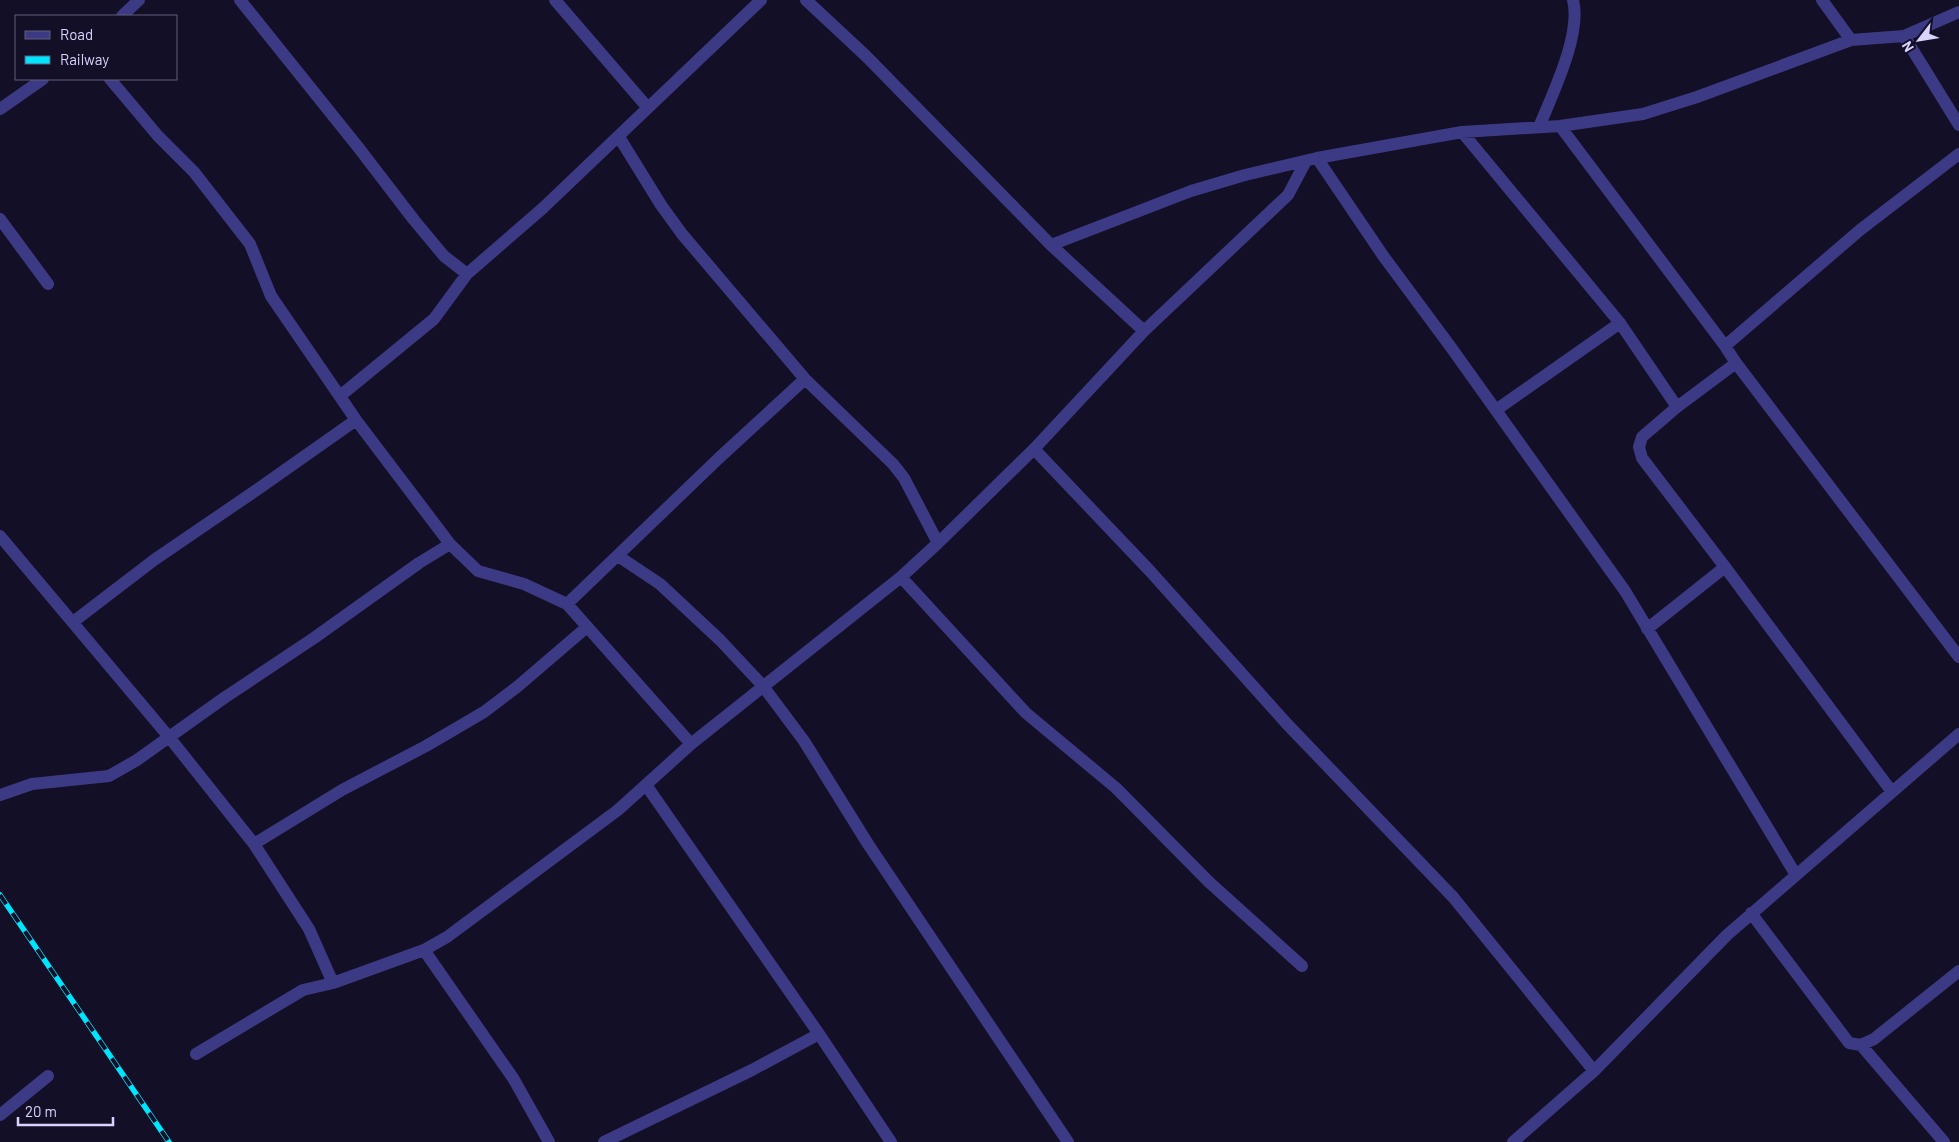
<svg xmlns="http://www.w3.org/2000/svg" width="1959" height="1142" viewBox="0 0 1959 1142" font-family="Barlow,sans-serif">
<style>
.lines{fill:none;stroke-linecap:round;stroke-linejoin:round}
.minor{stroke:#3d3a85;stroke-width:12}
.rail-casing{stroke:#00e5ff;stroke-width:5.5}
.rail{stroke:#130f26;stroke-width:4;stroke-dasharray:11;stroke-linecap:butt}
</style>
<rect width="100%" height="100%" fill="#130f26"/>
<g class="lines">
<path class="minor" d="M240,0L358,147L414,220L444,256L467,274
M555,0L648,108
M806,0L866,56L1051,245L1144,331
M1822,0L1851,40
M122,16L139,0
M1904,36L1959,125
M110,79L158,136L194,172L250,244L271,296L356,420L450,544L478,571L524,584L567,604L691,744
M0,109L43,79
M1560,126L1725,346L1736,363L1959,657
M1539,127C1552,95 1582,34 1573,0
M1462,132L1620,323L1677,407
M619,137L661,205L682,234L805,379L893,464L904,478L938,543
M1317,158L1384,257L1450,346L1625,591L1796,875
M0,219L48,284
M1051,245L1191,191L1245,175L1317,158L1462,132L1560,126L1643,114L1697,97L1851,40L1904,36L1959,12
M1725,346L1860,230L1959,154
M1736,363L1677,407L1642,437L1639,447L1642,458L1725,567L1892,792
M340,396L434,319L467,274L543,208L761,0
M1496,410L1620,323
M1034,449L1150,571L1287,724L1453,897L1594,1071
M0,536L169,737L254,844L309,929L333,983
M618,556L660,584L720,640L763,686L804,741L868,844L1068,1142
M901,577L1026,713L1116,788L1209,882L1302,966
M567,604L719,458L805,379
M73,622L154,560L258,489L356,420
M1647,629L1725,567
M646,785L819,1034L891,1142
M0,795L32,784L109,776L137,760L224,698L314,638L419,563L450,544
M254,844L342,790L426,746L484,712L517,687L587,627
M1751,913L1849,1043L1861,1045L1874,1039L1959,971
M424,950L513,1078L549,1142
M1861,1045L1944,1142
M196,1054L303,990L333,983L424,950L447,937L618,810L691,744L901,577L938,543L1034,449L1144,331L1288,195L1306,161
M0,1115L48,1076
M604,1142L752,1070L819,1034
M1513,1142L1594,1071L1727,935L1959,734"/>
<g class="rail-casing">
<path id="rail" d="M0,895L169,1142"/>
</g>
<use href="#rail" class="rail"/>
</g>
<rect x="15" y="15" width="162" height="65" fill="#130f26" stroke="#625e7d"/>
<rect x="25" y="31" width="25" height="8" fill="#3d3a85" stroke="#625e7d"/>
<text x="60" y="40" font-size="15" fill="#d9d4ff">Road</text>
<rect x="25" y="56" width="25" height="8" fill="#00e5ff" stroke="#625e7d"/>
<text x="60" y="65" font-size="15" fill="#d9d4ff">Railway</text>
<g transform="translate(1919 40) rotate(239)" stroke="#130f26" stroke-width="4" paint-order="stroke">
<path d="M0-4L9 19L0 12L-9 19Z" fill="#d9d4ff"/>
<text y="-8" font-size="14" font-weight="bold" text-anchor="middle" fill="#d9d4ff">N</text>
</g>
<path d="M18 1117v8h95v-8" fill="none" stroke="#d9d4ff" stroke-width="2.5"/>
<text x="25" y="1117" font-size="15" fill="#d9d4ff" stroke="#130f26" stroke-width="4" paint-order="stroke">20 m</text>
</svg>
